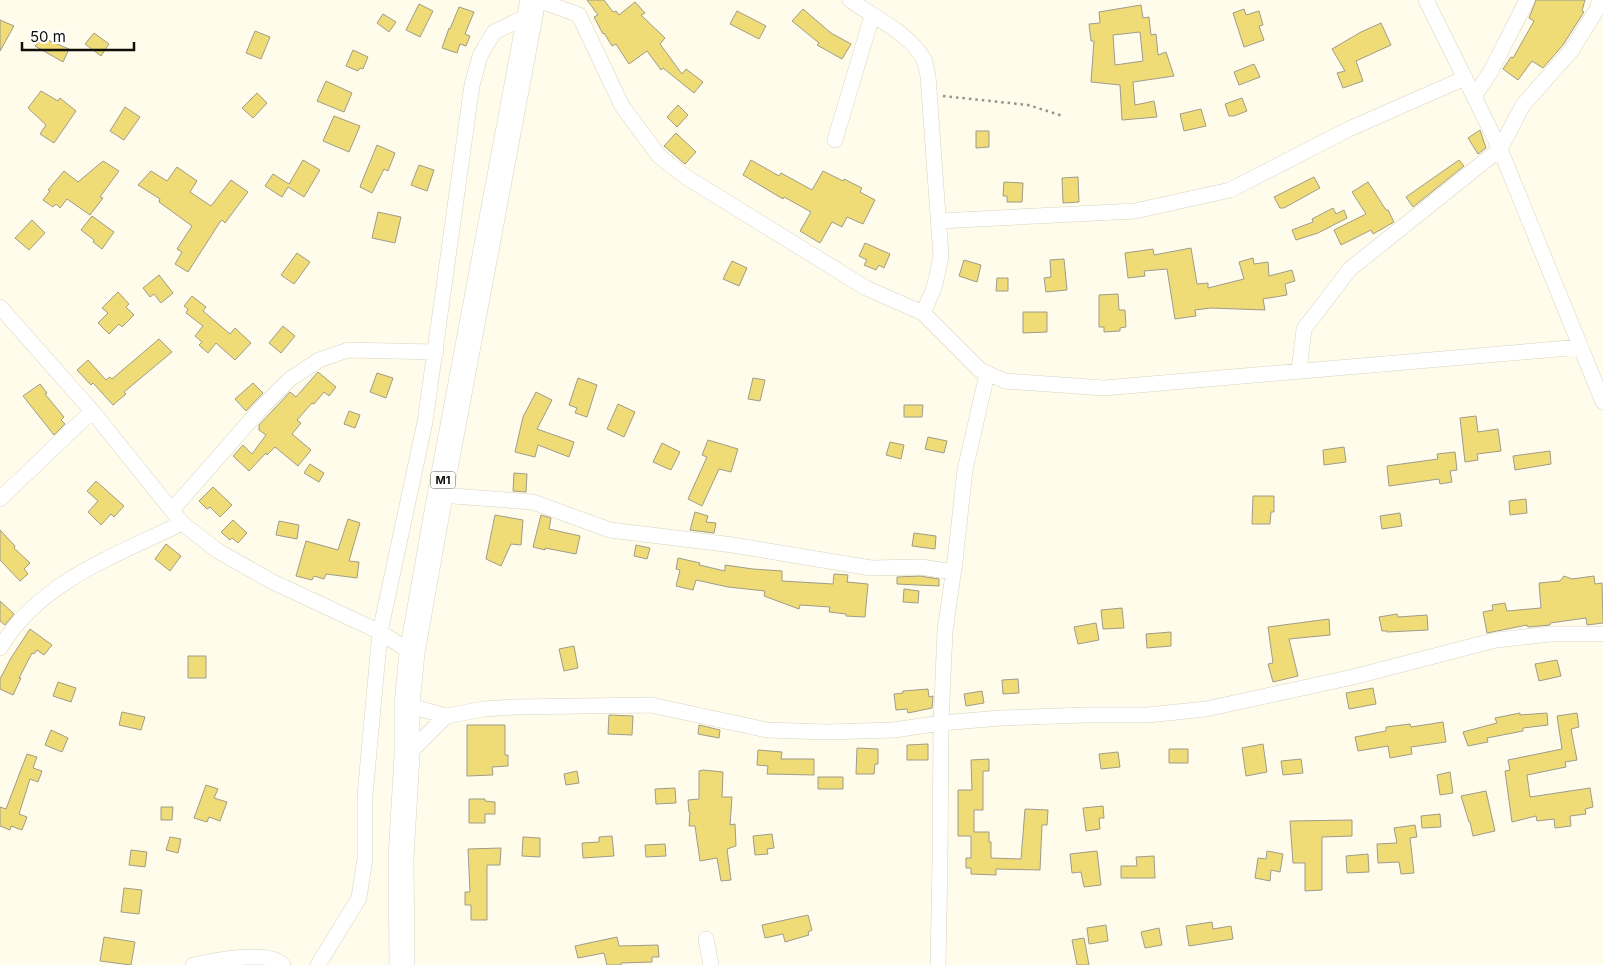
<svg xmlns="http://www.w3.org/2000/svg" width="1603" height="965" viewBox="0 0 1603 965" font-family="Inter,sans-serif">
<style>
.building{fill:#efdc77;stroke:#a09c8a;fill-rule:evenodd}
.lines{fill:none;stroke-linecap:round;stroke-linejoin:round}
.minor-casing{stroke:#d8d4c1;stroke-width:16}
.trunk-casing{stroke:#d8d4c1;stroke-width:26}
.path{stroke:#959387;stroke-width:2.5;stroke-dasharray:2.5 4;stroke-linecap:butt}
.minor{stroke:#fff;stroke-width:15}
.trunk{stroke:#fff;stroke-width:25}
.labels{text-anchor:middle;stroke-width:5;stroke-linejoin:round;paint-order:stroke}
.shield{fill:#fff;stroke:#575651;stroke-width:1}
.shield-label{font-size:11px;font-weight:bold;fill:#0f0e07}
</style>
<rect width="100%" height="100%" fill="#fffcec"/>
<path class="building" d="M587,0H604L613,12L616,11L619,15L635,2L645,13L641,15L665,38L660,44L682,74L686,69L703,82L694,93L663,68L661,70L647,51L629,64L616,44L612,46L604,33L603,34L594,17L598,15Z
M1536,0H1585L1582,11L1584,12L1563,45L1543,68L1532,61L1518,80L1503,69L1511,57L1513,58L1534,21L1529,18Z
M419,4L433,11L420,37L406,30Z
M1141,5L1143,18L1149,17L1151,35L1156,34L1158,55L1166,52L1174,76L1133,82L1135,105L1154,101L1157,117L1122,120L1120,85L1091,82L1094,41H1091L1089,24L1100,23L1099,12ZM1140,32L1143,61L1115,65L1113,35Z
M459,7L474,12L465,34L470,36L466,46L460,44L457,53L442,48L449,28L450,29Z
M803,9L831,33L851,44L842,59L817,45L819,43L792,21Z
M1244,9L1246,15L1259,11L1263,25L1259,26L1264,40L1244,47L1233,13Z
M737,11L766,26L759,39L730,24Z
M383,14L396,22L389,32L377,23Z
M0,20L14,26L0,51Z
M1381,23L1391,45L1356,61L1363,81L1343,88L1337,73L1345,71L1332,49L1361,32Z
M255,31L270,37L261,59L246,53Z
M94,33L109,44L101,56L85,44Z
M43,38L69,49L63,62L35,46Z
M353,50L368,57L363,69L360,68L358,71L346,66Z
M1254,64L1260,77L1239,85L1234,72Z
M326,81L352,93L344,112L317,101Z
M41,91L58,101L60,98L76,111L54,143L40,134L46,125L28,108Z
M257,93L267,103L253,118L242,108Z
M1242,98L1247,111L1234,116H1229L1225,104Z
M678,105L688,115L677,127L667,117Z
M125,107L140,117L124,140L110,131Z
M1201,109L1206,126L1184,131L1180,114Z
M334,116L360,126L349,152L323,141Z
M1480,130L1486,148L1478,154L1468,138Z
M976,131H989V147L976,148Z
M676,133L696,152L685,164L664,146Z
M377,145L395,153L388,171L384,169L372,193L360,187L361,184Z
M303,160L320,170L304,197L288,187L282,197L265,186L273,174L289,184Z
M751,160L779,176L781,173L812,190L823,171L843,181L844,179L862,188L860,192L875,200L863,224L847,217L842,227L832,222L820,243L800,231L811,212L784,197L783,199L743,175Z
M1459,160L1464,166L1413,207L1406,197Z
M103,161L119,171L100,197L103,198L90,215L67,199L60,208L56,204L53,207L43,200L50,191L48,190L64,171L78,182Z
M419,165L434,170L427,191L411,185Z
M177,167L197,181L190,192L211,206L231,180L248,192L225,223L222,220L220,222L188,272L175,264L182,252L177,249L192,226L159,202L160,199L138,185L151,171L167,181Z
M1078,177L1079,202L1063,203L1062,178Z
M1314,177L1320,188L1284,208H1280L1274,197Z
M1004,182L1023,183L1022,202H1007V196H1003Z
M1368,182L1386,210H1388L1394,222L1373,234L1371,230L1341,245L1334,230L1366,214L1352,192Z
M1333,208L1336,214L1344,210L1347,218L1318,233L1296,240L1292,230L1313,222L1312,219Z
M378,212L401,217L395,243L372,238Z
M92,216L114,232L102,249L93,242L94,240L81,230Z
M32,220L45,233L29,250L15,238Z
M865,243L890,254L884,268L879,265L876,270L864,265L867,260L859,256Z
M1191,248L1197,284L1208,283V288L1244,279L1239,262L1253,258L1254,264L1268,262L1269,276L1292,270L1295,281L1285,284L1287,295L1263,299L1265,310L1211,308L1195,310L1196,316L1175,319L1167,269L1144,271L1145,276L1128,278L1125,253L1153,249L1154,255Z
M297,253L310,262L294,284L281,275Z
M1064,259L1067,290L1046,292L1044,278L1051,277L1050,260Z
M964,260L981,265L977,282L959,276Z
M732,261L747,268L739,286L723,279Z
M159,275L173,293L161,303L154,294L150,297L143,288Z
M997,278H1008V291H996Z
M118,292L129,304L126,307L134,315L122,327L119,324L109,334L98,323L108,313L102,308Z
M1118,294L1119,310H1125L1126,327L1120,328V331L1104,332V327H1099V295Z
M192,296L206,307L203,311L230,334L235,328L251,343L235,360L216,343L208,353L199,345L202,342L195,336L203,326L186,313L188,309L184,306Z
M1023,312H1047V332L1023,333Z
M283,326L295,336L281,353L269,343Z
M159,339L172,352L124,392L126,394L113,405L93,383L91,385L77,370L88,360L106,380L110,377L112,379Z
M318,372L336,387L329,396L324,392L314,404L312,403L297,420L301,423L292,434L311,450L298,466L275,447L267,455L266,453L249,471L233,456L243,445L252,454L266,435L259,430V425L290,392L296,397Z
M377,373L393,378L386,398L370,392Z
M578,378L597,385L587,417L575,413L577,408L569,405Z
M753,378L765,380L760,401L748,399Z
M253,383L263,393L246,411L235,399Z
M40,384L47,393L45,394L64,417L61,420L65,424L54,435L23,396Z
M536,392L552,400L537,429L574,442L569,457L538,445L535,457L515,452L523,417Z
M618,404L635,412L624,437L607,429Z
M904,405H923L922,417H904Z
M349,411L360,415L355,428L344,424Z
M1476,416L1478,432L1498,429L1501,451L1477,454L1478,460L1465,462L1460,418Z
M928,437L947,441L944,453L925,449Z
M708,440L738,449L731,472L719,469L702,506L688,499L707,457L702,455Z
M890,442L904,445L901,459L886,455Z
M662,443L680,452L671,470L653,462Z
M1344,447L1346,462L1324,465L1323,450Z
M1550,451L1551,464L1515,470L1513,456Z
M1455,452L1457,470L1450,471L1452,482L1440,484L1439,479L1389,486L1387,466L1438,459L1437,454Z
M310,464L324,473L319,482L304,473Z
M514,473L527,474L526,492L513,491Z
M96,481L124,506L114,517L111,514L101,525L88,512L98,501L87,491Z
M213,487L232,505L220,517L210,507L207,509L199,501Z
M1253,496H1274V512H1271L1270,524H1252Z
M1526,499L1527,513L1510,515L1509,501Z
M695,512L708,516L706,522L716,523L714,533L690,530Z
M1400,513L1402,526L1382,529L1380,516Z
M495,515L523,520L521,545L511,544L501,566L486,559Z
M541,515L551,518L549,529L580,536L576,554L545,548V550L533,547Z
M348,519L360,523L349,561L359,562L357,578L326,574L324,579L314,576L312,580L296,576L306,541L338,550Z
M233,520L247,533L238,543L232,538L230,540L221,532Z
M279,521L299,525L297,539L276,535Z
M0,530L15,546L14,548L30,563L24,569L28,574L20,581L0,560Z
M914,533L936,536L935,549L912,546Z
M166,544L181,556L170,571L155,559Z
M636,545L650,548L647,559L634,556Z
M678,558L700,563L699,565L725,571V565L753,569L782,571V581L833,584L834,574L848,575L847,582L868,584L865,617L846,616V614L829,612L830,607L800,605L799,609L764,596L765,591L728,587L696,580L693,590L676,586L680,570L676,569Z
M920,576L939,579V586L897,584V577Z
M1564,576L1572,579L1594,576L1595,584L1602,583L1603,623L1587,625L1586,618L1550,623V625L1528,627L1527,625L1487,633L1483,612L1493,610L1492,605L1505,603L1507,611L1541,608L1539,583L1560,581Z
M904,589L919,591L918,603L903,602Z
M0,601L14,614L5,625L0,621Z
M1122,608L1124,628L1103,629L1101,610Z
M1397,614L1398,617L1427,615L1428,630L1387,632V631H1382L1379,617Z
M1329,619L1330,635L1289,639L1298,676L1273,682L1268,664L1273,663L1268,627Z
M1096,623L1099,640L1078,644L1074,627Z
M30,629L52,645L44,655L37,650L34,654L32,653L19,678H21L13,695L0,689V679L11,658Z
M1171,632V646L1147,648L1146,634Z
M574,646L578,668L564,671L559,649Z
M188,656H206V678H188Z
M1557,660L1561,676L1539,681L1535,664Z
M1018,679L1019,693L1003,694L1002,680Z
M58,682L76,688L71,702L53,696Z
M1373,688L1376,704L1349,709L1346,693Z
M928,689L929,697L933,696L932,708L908,713L907,709L896,710L894,694L903,693V691Z
M982,691L984,703L966,706L964,694Z
M122,712L145,717L141,730L119,725Z
M1520,713V715L1547,713L1548,725L1523,728V731L1487,738L1488,742L1468,746L1463,732L1497,723L1495,718Z
M1577,713L1579,727L1571,729L1577,760L1565,762L1566,767L1527,775L1530,797L1590,788L1593,807L1585,809L1586,814L1570,816L1571,826L1555,828L1554,819L1537,821L1536,816L1512,822L1505,771L1510,770L1508,760L1562,749L1557,716Z
M609,715L633,716L632,735L608,734Z
M1443,722L1446,742L1411,747L1412,754L1390,758L1388,746L1358,751L1355,737L1386,731V727L1410,724L1411,727Z
M467,725H505V755H508V766L492,767L493,775L467,776Z
M699,725L720,730L719,738L698,734Z
M51,730L68,738L62,752L45,745Z
M928,744V760H907V745Z
M1263,744L1267,772L1246,776L1242,748Z
M857,748L878,749V764H875L874,774H856Z
M1169,749H1188V763H1169Z
M758,750L782,752L781,759H814V775L767,774L768,766L757,765Z
M1118,752L1120,767L1101,769L1099,754Z
M27,754L37,757L33,768L42,771L38,782L30,779L19,814L27,817L22,830L11,826L10,830L0,826V807L6,809Z
M989,759V771H983V810H974V832H989V842H991V858L1021,859L1025,809L1048,810L1047,825H1042L1040,870L996,869V875L971,874V868H966V858H971V836H958V790H972L971,760Z
M1301,759L1303,773L1283,775L1281,761Z
M703,770L723,772L722,797H732L730,825L735,824L736,846L727,849L731,880L721,881L717,858L700,861L695,826H689L690,812H689L688,800L699,799V771Z
M577,771L579,783L566,785L564,774Z
M1450,772L1453,793L1440,795L1437,775Z
M818,777H843V789H818Z
M206,785L218,789L214,798L227,802L220,821L209,817L207,822L194,818Z
M675,788L676,803L656,804L655,789Z
M1486,791L1495,831L1473,836L1470,822H1469L1461,796Z
M469,799H485V801L495,802V814H485V823H469Z
M1103,806L1104,818H1099L1100,829L1086,831L1083,808Z
M161,807H173L172,820H161Z
M1440,814L1441,827L1422,828L1421,816Z
M1352,820V836L1322,837V890L1305,891V863H1293L1290,821Z
M1415,825L1417,837L1410,838L1414,873L1401,874L1399,862L1378,863L1377,844L1397,843L1394,828Z
M772,834L774,848L767,849L768,854L755,855L753,836Z
M612,836L614,856L583,858L582,843L599,842V837Z
M170,837L181,839L178,853L166,850Z
M523,837L540,838V857L522,856Z
M665,844L666,856L646,857L645,845Z
M501,848L500,865H487V920H471V905H465V892H470L468,849Z
M131,850L147,852L145,867L129,865Z
M1097,851L1101,885L1084,887L1081,872L1072,873L1070,854Z
M1267,851L1283,854L1280,872L1271,870L1270,881L1255,878L1258,858L1266,859Z
M1368,854L1369,872L1347,873L1346,856Z
M1154,856L1155,878H1121V866H1137L1136,857Z
M124,888L142,890L139,914L121,912Z
M808,915L812,930L808,932L809,935L785,942L783,934L765,938L762,925Z
M1212,922L1213,929L1231,926L1233,939L1189,946L1186,926Z
M1106,925L1108,941L1089,944L1087,928Z
M1159,928L1162,945L1145,948L1141,932Z
M104,937L135,942L131,965L100,961Z
M617,937L619,946L658,945L659,957H652V962L621,963V965H607L604,953L578,958L575,946Z
M1084,938L1089,965H1077L1072,940Z"/>
<g class="lines">
<g class="minor-casing">
<path id="minor" d="M538,0L579,15L622,106L659,156L686,177L866,288L923,313L980,370L1005,381L1104,388L1581,347
M850,0C872,16 912,35 924,60C926,65 927,71 928,76L941,257L934,288L923,313
M1426,0L1500,149L1603,402
M1474,96L1491,71L1527,0
M835,140L872,16
M939,221L1135,211L1230,190L1349,129L1465,78
M0,307L92,411L182,523L218,551L271,581L380,632L412,653
M1299,371L1304,329L1350,269L1500,149L1523,105L1571,51L1596,11L1600,0
M440,495L533,502L610,530L733,545L871,568L921,567L953,572
M0,499L92,411
M172,510L264,405L290,379L319,360L348,350L436,352
M0,648C40,581 115,556 182,523
M407,705L446,716L484,709L515,707L651,705L767,730L827,732L894,730L941,723L1001,718L1085,715H1148L1206,709L1353,677L1496,640L1551,634H1603
M407,755L446,716
M706,939L711,965
M193,965C212,961 269,949 283,965
M318,965L359,898L365,858V795L380,632L425,422L472,85L480,56L494,32L530,15
M938,965L940,862L941,723L945,631L955,561L965,470L987,374"/>
</g>
<g class="trunk-casing">
<path id="trunk" d="M402,965L401,858L407,755V705L412,653L440,495L533,0"/>
</g>
<path class="path" d="M943,96L1028,105L1063,116"/>
<use href="#minor" class="minor"/>
<use href="#trunk" class="trunk"/>
</g>
<g class="labels">
<rect class="shield" x="430.5" y="471.5" width="25" height="17" rx="4"/>
<g class="shield-label">
<text x="443" y="484">M1</text>
</g>
</g>
<path d="M22 42v8h112v-8" fill="none" stroke="#0f0e07" stroke-width="2.5"/>
<text x="30" y="42" font-size="15" fill="#0f0e07" stroke="#ffffff" stroke-width="4" paint-order="stroke">50 m</text>
</svg>
